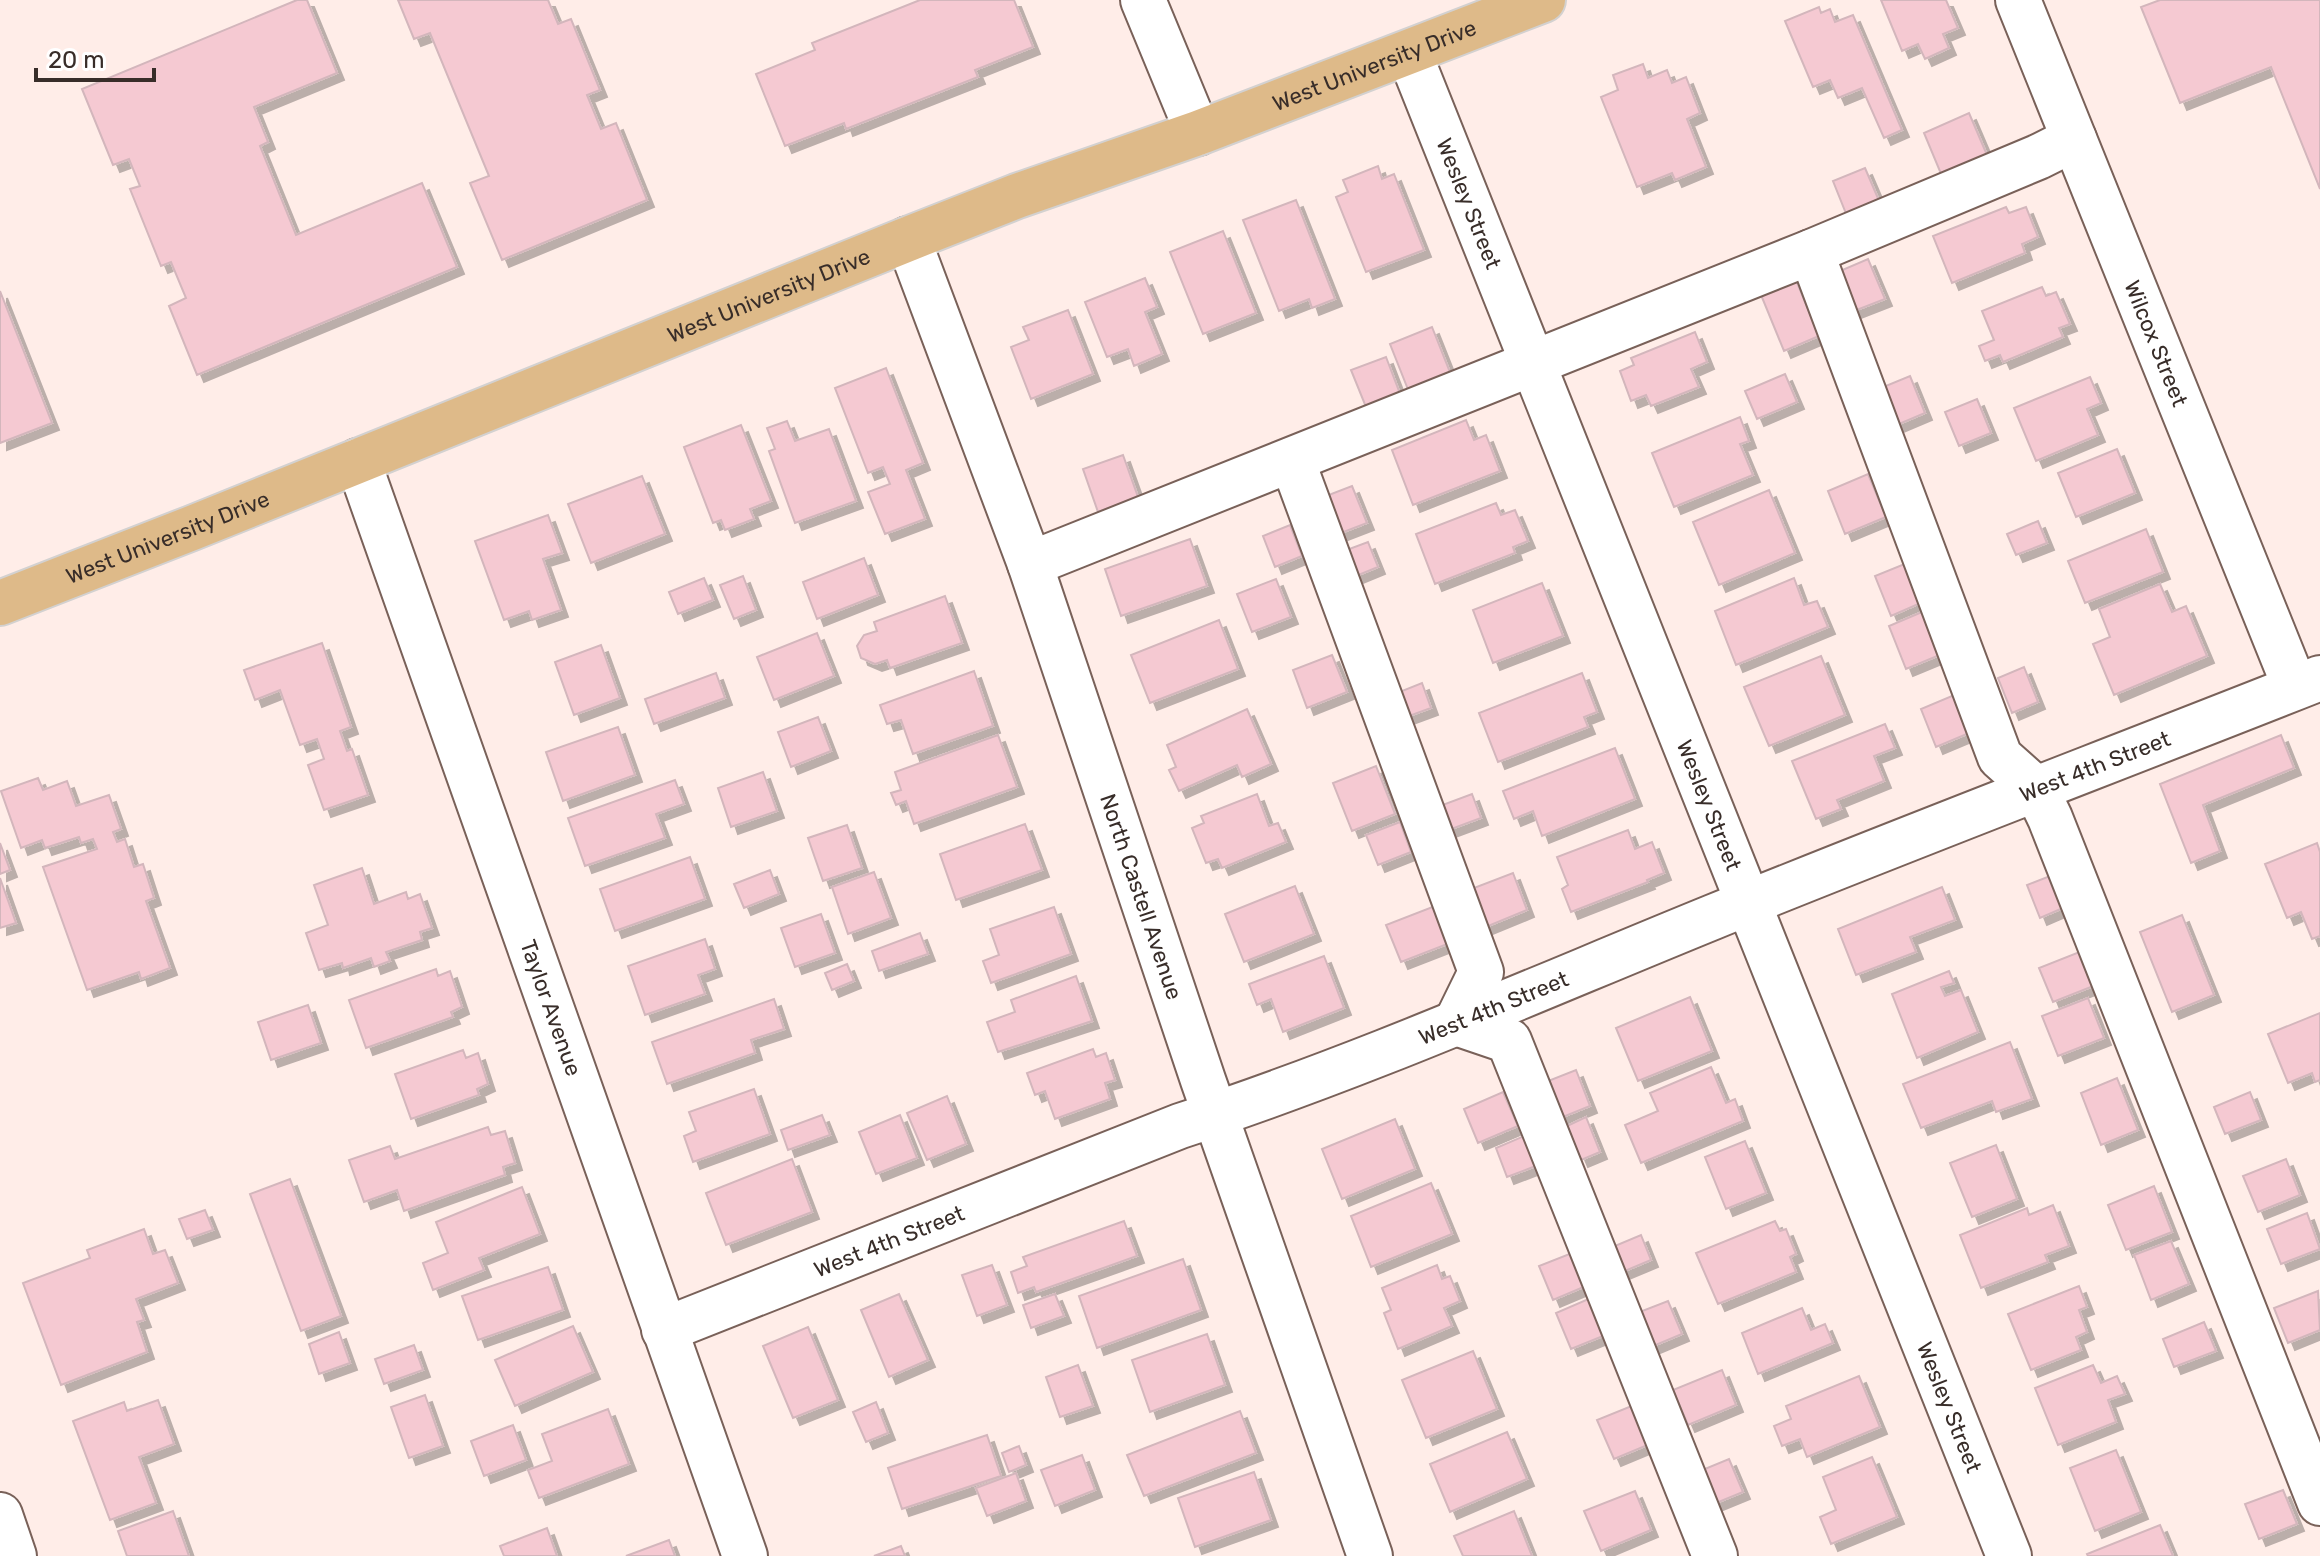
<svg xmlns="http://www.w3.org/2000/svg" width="2320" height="1556" viewBox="0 0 2320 1556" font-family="Rubik,sans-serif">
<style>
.building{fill:#f5c9d2;stroke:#d3b6bc;stroke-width:2;filter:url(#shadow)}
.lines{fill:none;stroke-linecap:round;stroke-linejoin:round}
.minor-casing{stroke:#796159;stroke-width:48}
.major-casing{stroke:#d3d1d0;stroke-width:48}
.minor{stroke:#fff;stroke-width:44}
.major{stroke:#deba89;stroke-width:44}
.labels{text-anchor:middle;stroke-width:7;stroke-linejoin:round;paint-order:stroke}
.street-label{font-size:22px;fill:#382d29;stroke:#fff}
</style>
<defs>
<filter id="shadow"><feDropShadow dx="7" dy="7" stdDeviation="0" flood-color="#0004"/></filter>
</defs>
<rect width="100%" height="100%" fill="#ffede8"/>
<path class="building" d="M297,0H307L337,73L254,107L268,142L260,146L296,235L422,183L457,267L197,375L169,306L186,298L171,262L161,266L130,189L140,186L129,159L113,165L82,89Z
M398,0H548L558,24L571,19L600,90L587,95L601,129L616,123L647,200L502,260L470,183L489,176L430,33L414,39Z
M920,0H1014L1033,47L975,70L978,77L846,129L844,123L785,146L756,74L815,50L812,43Z
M1881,0H1946L1958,28L1943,34L1949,48L1925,59L1918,44L1902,51Z
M2160,0H2320V189L2271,67L2180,103L2141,7Z
M1819,7L1821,13L1830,9L1835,22L1853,15L1902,130L1884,138L1862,88L1838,98L1830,80L1813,87L1785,21Z
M1643,64L1648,78L1667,70L1672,83L1686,77L1700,113L1687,119L1706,167L1675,180L1672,173L1637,187L1601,97L1618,90L1613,75Z
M1969,113L1990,162L1944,181L1924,133Z
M1378,166L1382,179L1394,174L1424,250L1366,272L1336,197L1348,192L1343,180Z
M1865,168L1880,203L1847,216L1833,181Z
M1296,200L1335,299L1312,308L1309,299L1279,311L1243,220Z
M2006,207L2009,213L2026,207L2038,237L2022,244L2025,253L1952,283L1933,236Z
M1223,231L1256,313L1203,334L1170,252Z
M1868,259L1885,299L1849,313L1833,274Z
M1794,275L1819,336L1784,351L1759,290Z
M1145,278L1157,307L1145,312L1162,354L1134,366L1128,349L1107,357L1085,302Z
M2042,287L2046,296L2056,292L2070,324L2059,328L2063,337L2003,362L2000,355L1985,361L1979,346L1994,340L1982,311Z
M0,291L52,423L0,443Z
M1068,310L1093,374L1031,399L1011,347L1029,340L1023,327Z
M1432,327L1453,380L1411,397L1390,344Z
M1695,332L1707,362L1691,369L1699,387L1651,406L1646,395L1631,401L1620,371L1634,365L1631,358Z
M1386,357L1402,399L1368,412L1351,370Z
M886,368L923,463L906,470L925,519L885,534L868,492L890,484L883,467L868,473L835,388Z
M1785,374L1797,402L1757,419L1745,391Z
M1910,376L1925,413L1892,427L1876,390Z
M2090,377L2101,403L2087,409L2098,435L2036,461L2014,408Z
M1977,399L1991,433L1959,446L1945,412Z
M1740,417L1749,441L1740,444L1753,475L1674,507L1652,453Z
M1466,420L1474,440L1486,435L1500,471L1413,505L1392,450Z
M787,421L795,441L829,429L856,501L795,523L769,451L775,449L767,428Z
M741,425L771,501L750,509L754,519L725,530L721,520L713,523L684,447Z
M2117,449L2135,493L2076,517L2058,473Z
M1123,455L1138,497L1098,512L1083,469Z
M1868,474L1886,517L1845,534L1828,491Z
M642,476L665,534L591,563L568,504Z
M1352,486L1367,523L1328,538L1313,501Z
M1769,490L1795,553L1719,585L1693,522Z
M1496,503L1501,515L1515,510L1528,541L1513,547L1515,553L1435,584L1416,534Z
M548,515L562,553L543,559L561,610L532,620L529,611L504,620L475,541Z
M2038,521L2047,543L2016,555L2007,534Z
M1290,525L1302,556L1275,567L1263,536Z
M2146,529L2163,572L2085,603L2068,561Z
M1190,539L1207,586L1121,616L1105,569Z
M1368,542L1378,567L1344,581L1333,555Z
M864,558L878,595L817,619L803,582Z
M1907,563L1923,602L1891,616L1875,576Z
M743,576L756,610L734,619L720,585Z
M704,578L713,600L678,614L669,592Z
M1794,578L1804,605L1817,601L1828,627L1736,665L1715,611Z
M1276,579L1291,617L1252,632L1237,594Z
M1542,583L1563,636L1493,663L1473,610Z
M2160,584L2172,612L2186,606L2207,656L2114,695L2093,644L2110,637L2099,609Z
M945,596L962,643L890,668L887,660L875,664L861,658L857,646L864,635L877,631L874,622Z
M1929,609L1947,652L1906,669L1889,626Z
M1219,620L1238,669L1150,703L1131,655Z
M817,633L834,676L774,700L757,657Z
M322,643L351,727L340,731L347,751L352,749L368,795L324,810L308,765L324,759L317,739L300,745L280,690L255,700L244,670Z
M601,645L620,698L574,715L555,662Z
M1332,655L1347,692L1307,708L1293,670Z
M1821,656L1845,715L1769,746L1744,687Z
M2024,667L2038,702L2012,713L1998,678Z
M974,671L993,726L913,754L901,720L887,724L880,705Z
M716,673L725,698L654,724L645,699Z
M1582,673L1597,712L1584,717L1588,727L1498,762L1479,713Z
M1422,683L1431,708L1401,719L1392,695Z
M1959,693L1974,731L1936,747L1921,709Z
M1247,709L1271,764L1242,777L1237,765L1179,791L1169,770L1176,767L1167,745Z
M818,717L831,751L791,767L778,732Z
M1885,724L1895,748L1874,756L1884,781L1837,800L1841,809L1816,819L1792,761Z
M618,727L635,775L563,801L546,752Z
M998,735L1017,787L914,824L906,801L896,805L891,793L901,790L895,772Z
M2281,735L2294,768L2203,805L2220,851L2191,863L2160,784Z
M1615,748L1635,799L1542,836L1533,811L1514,819L1503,791Z
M1376,766L1395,814L1352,831L1333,783Z
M763,772L777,811L731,827L718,788Z
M38,778L43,790L67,781L76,806L109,795L121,829L113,832L117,842L125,839L134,867L143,864L154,898L146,901L170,968L141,979L139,972L87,990L43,867L97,849L93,839L81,843L79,837L45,848L42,840L21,848L1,791Z
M675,780L684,804L656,814L665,838L585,866L568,818Z
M1257,794L1269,826L1278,823L1286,842L1222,868L1218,859L1206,863L1192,828L1204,823L1201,816Z
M1472,794L1481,818L1446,831L1437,807Z
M1400,822L1411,852L1378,865L1366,835Z
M1025,824L1042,870L956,900L940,854Z
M847,825L862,868L823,881L808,838Z
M1628,830L1635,849L1652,842L1664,873L1647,880L1648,882L1571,912L1562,889L1568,885L1557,857Z
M0,843L10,870L0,874Z
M2317,843L2320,852V936L2312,939L2301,912L2287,918L2265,864Z
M690,857L705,899L615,931L600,889Z
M362,868L374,904L406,892L408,899L420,894L432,928L420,932L422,940L386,952L390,961L374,967L371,958L343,968L342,963L319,970L306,933L328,925L314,885Z
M770,870L779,894L744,908L734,884Z
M874,872L891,918L848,934L832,887Z
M1513,873L1527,910L1481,929L1466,891Z
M2050,876L2063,908L2040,918L2027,885Z
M0,878L16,923L0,928Z
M1295,886L1314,934L1244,962L1225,914Z
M1942,887L1955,920L1910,937L1916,952L1856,975L1838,929Z
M1435,906L1450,943L1401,962L1386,925Z
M1054,907L1071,954L991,983L983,961L999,955L990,929Z
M821,914L835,953L795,967L781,928Z
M2182,915L2214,995L2172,1012L2140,932Z
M920,933L928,954L879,971L872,951Z
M705,939L715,969L698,975L705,994L645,1015L628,966Z
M2082,951L2096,985L2053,1002L2039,968Z
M1324,956L1344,1008L1283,1032L1271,999L1257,1005L1249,984Z
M847,964L854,981L832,990L825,973Z
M436,969L438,976L450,971L462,1007L451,1012L453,1017L366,1048L349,1000Z
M1949,971L1954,983L1941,987L1945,996L1961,990L1978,1032L1917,1058L1892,994Z
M1076,976L1092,1021L998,1052L987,1022L1015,1012L1011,1000Z
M1690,997L1712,1051L1638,1081L1616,1028Z
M2088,998L2104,1038L2058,1056L2042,1016Z
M774,999L784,1029L751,1040L755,1053L667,1084L652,1042Z
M308,1005L321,1043L271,1060L258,1022Z
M2320,1013V1080L2315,1082L2312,1073L2288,1083L2268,1034Z
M2010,1042L2032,1099L1996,1112L1992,1101L1921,1128L1903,1084Z
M1093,1049L1096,1057L1106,1053L1115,1080L1105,1083L1110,1099L1055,1119L1045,1091L1035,1095L1027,1073Z
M463,1050L466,1058L478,1053L488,1084L477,1089L479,1095L411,1119L395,1074Z
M1711,1067L1726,1103L1735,1099L1743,1121L1641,1163L1625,1125L1658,1111L1650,1093Z
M1576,1070L1590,1106L1558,1119L1543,1083Z
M2117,1078L2138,1130L2101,1145L2081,1093Z
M754,1089L770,1134L693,1162L684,1136L696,1131L689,1112Z
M1503,1092L1518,1126L1478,1143L1464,1109Z
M2250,1092L2261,1120L2225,1134L2214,1107Z
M947,1096L966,1144L927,1160L907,1113Z
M822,1115L830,1135L788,1150L781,1130Z
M900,1115L917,1158L876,1174L859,1132Z
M1586,1117L1600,1152L1581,1160L1567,1126Z
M1395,1119L1415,1169L1342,1199L1322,1149Z
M488,1127L491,1135L505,1131L515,1163L503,1167L505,1175L404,1211L397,1190L364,1202L349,1160L390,1146L395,1159Z
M1529,1134L1541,1164L1507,1177L1496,1148Z
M1745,1141L1766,1193L1726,1209L1705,1157Z
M1996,1145L2017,1199L1972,1217L1950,1163Z
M792,1159L812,1212L726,1245L706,1193Z
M2286,1159L2300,1195L2258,1212L2243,1176Z
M290,1179L341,1316L301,1331L250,1194Z
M1431,1183L1452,1234L1371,1267L1351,1216Z
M2154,1186L2172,1232L2126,1250L2108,1205Z
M522,1187L540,1234L479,1258L484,1270L433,1290L423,1263L448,1253L436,1222Z
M2053,1205L2069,1246L2045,1255L2048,1262L1981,1288L1960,1235L2027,1208L2029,1215Z
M205,1210L213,1230L187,1239L179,1219Z
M2307,1213L2320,1249L2281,1264L2267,1229Z
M1124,1221L1137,1256L1036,1292L1034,1287L1018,1293L1011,1272L1027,1266L1023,1257Z
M1775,1221L1780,1231L1786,1229L1796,1254L1790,1257L1796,1272L1718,1304L1696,1253Z
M144,1229L153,1254L165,1250L178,1283L136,1299L144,1320L137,1322L147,1352L61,1385L23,1283L90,1258L87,1250Z
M1641,1235L1651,1260L1620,1273L1610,1248Z
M2171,1241L2189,1284L2151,1300L2134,1255Z
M1572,1253L1586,1286L1553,1300L1539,1266Z
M1183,1259L1201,1310L1097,1348L1079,1296Z
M992,1265L1007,1305L977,1316L962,1275Z
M1437,1265L1442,1279L1450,1276L1460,1301L1444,1308L1452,1326L1398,1349L1384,1313L1391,1310L1382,1288Z
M548,1267L563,1310L478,1340L462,1296Z
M2079,1286L2087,1307L2079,1310L2087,1332L2076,1337L2081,1350L2031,1370L2008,1314Z
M2318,1291L2320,1330L2288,1343L2274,1308Z
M899,1294L928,1360L889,1377L861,1310Z
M1055,1294L1064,1316L1031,1328L1023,1305Z
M1593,1297L1608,1334L1571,1349L1556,1313Z
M1668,1301L1682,1334L1651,1347L1637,1313Z
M1802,1308L1811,1330L1825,1324L1833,1343L1758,1374L1742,1333Z
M2204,1322L2216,1351L2174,1367L2163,1339Z
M573,1326L593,1372L515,1406L495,1360Z
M808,1327L838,1400L793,1418L763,1346Z
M339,1332L350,1363L319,1374L309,1344Z
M1207,1334L1225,1385L1150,1412L1132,1360Z
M414,1345L423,1370L384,1384L375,1359Z
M1473,1351L1497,1409L1426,1438L1402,1380Z
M1078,1365L1093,1406L1060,1417L1046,1377Z
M2093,1365L2101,1383L2117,1376L2125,1394L2108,1400L2116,1422L2058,1445L2035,1388Z
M1722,1370L1736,1405L1688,1425L1673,1390Z
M1859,1376L1880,1427L1807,1457L1800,1439L1782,1446L1774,1426L1791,1419L1786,1406Z
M425,1395L443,1446L409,1458L391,1407Z
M158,1400L174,1444L139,1457L156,1503L110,1520L73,1421L124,1402L127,1411Z
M876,1402L888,1433L866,1442L853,1412Z
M1634,1405L1650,1444L1614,1459L1597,1420Z
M608,1409L629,1464L539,1498L528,1470L552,1461L542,1434Z
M1240,1411L1256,1453L1144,1496L1127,1455Z
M513,1425L526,1460L484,1476L471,1441Z
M1507,1432L1527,1479L1450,1512L1430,1464Z
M987,1435L1001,1476L902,1509L888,1468Z
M1019,1446L1026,1465L1009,1472L1002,1453Z
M2116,1450L2141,1512L2095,1531L2070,1468Z
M1082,1455L1095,1490L1055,1506L1041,1470Z
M1872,1457L1897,1517L1831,1544L1820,1517L1836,1510L1823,1477Z
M1729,1459L1743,1492L1709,1506L1695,1473Z
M1254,1472L1271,1520L1195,1547L1178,1498Z
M1016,1473L1026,1501L987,1516L976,1488Z
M2283,1490L2297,1524L2259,1539L2245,1504Z
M1635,1491L1651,1530L1601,1551L1584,1511Z
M173,1511L189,1556H127L118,1531Z
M1514,1511L1532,1556H1463L1454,1536Z
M2160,1525L2173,1556H2088L2087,1554Z
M547,1528L557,1556H504L500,1546Z
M669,1540L675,1556H626Z
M901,1546L905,1556H874Z"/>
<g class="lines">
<g class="minor-casing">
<g id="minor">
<path d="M1143,0L1198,133"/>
<path id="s1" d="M2018,0L2295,687"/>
<path id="s2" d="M1409,53L2009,1556"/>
<path id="s3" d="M908,239L1030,564L1203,1080L1370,1556"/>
<path d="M1811,252L2000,757L2036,789L2050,818L2320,1503"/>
<path d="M1292,460L1481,972L1456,1023L1509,1041L1715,1556"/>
<path id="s4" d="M358,461L745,1556"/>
<path d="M1030,564L1811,252L2038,157L2074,139"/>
<path id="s5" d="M664,1330L1180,1126C1361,1067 1536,989 1713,917C1914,835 2118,758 2320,678"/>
<path d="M0,1515L14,1556"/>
</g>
</g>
<g class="major-casing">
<g id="major">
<path id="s6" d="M0,603L192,528L908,239L1017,196L1198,133L1543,0"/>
</g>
</g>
<use href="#minor" class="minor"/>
<use href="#major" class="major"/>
</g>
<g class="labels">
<g class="street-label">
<text dy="8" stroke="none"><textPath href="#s6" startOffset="1476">West University Drive</textPath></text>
<text dy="8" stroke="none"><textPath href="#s2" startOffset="162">Wesley Street</textPath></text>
<text dy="8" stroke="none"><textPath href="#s6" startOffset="828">West University Drive</textPath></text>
<text dy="8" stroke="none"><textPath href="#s1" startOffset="370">Wilcox Street</textPath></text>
<text dy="8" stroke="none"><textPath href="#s6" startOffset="180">West University Drive</textPath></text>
<text dy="8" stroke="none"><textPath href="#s5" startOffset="1538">West 4th Street</textPath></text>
<text dy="8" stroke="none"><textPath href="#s2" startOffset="810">Wesley Street</textPath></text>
<text dy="8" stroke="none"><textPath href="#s3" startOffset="698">North Castell Avenue</textPath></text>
<text dy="8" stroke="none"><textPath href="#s5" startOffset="890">West 4th Street</textPath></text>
<text dy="8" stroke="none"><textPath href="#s4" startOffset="580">Taylor Avenue</textPath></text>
<text dy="8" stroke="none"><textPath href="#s5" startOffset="242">West 4th Street</textPath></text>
<text dy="8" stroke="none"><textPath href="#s2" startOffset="1458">Wesley Street</textPath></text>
</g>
</g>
<path d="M36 68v12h118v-12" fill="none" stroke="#382d29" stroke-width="4"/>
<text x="48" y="68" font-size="24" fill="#382d29" stroke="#ffffff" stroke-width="6" paint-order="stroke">20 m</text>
</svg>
